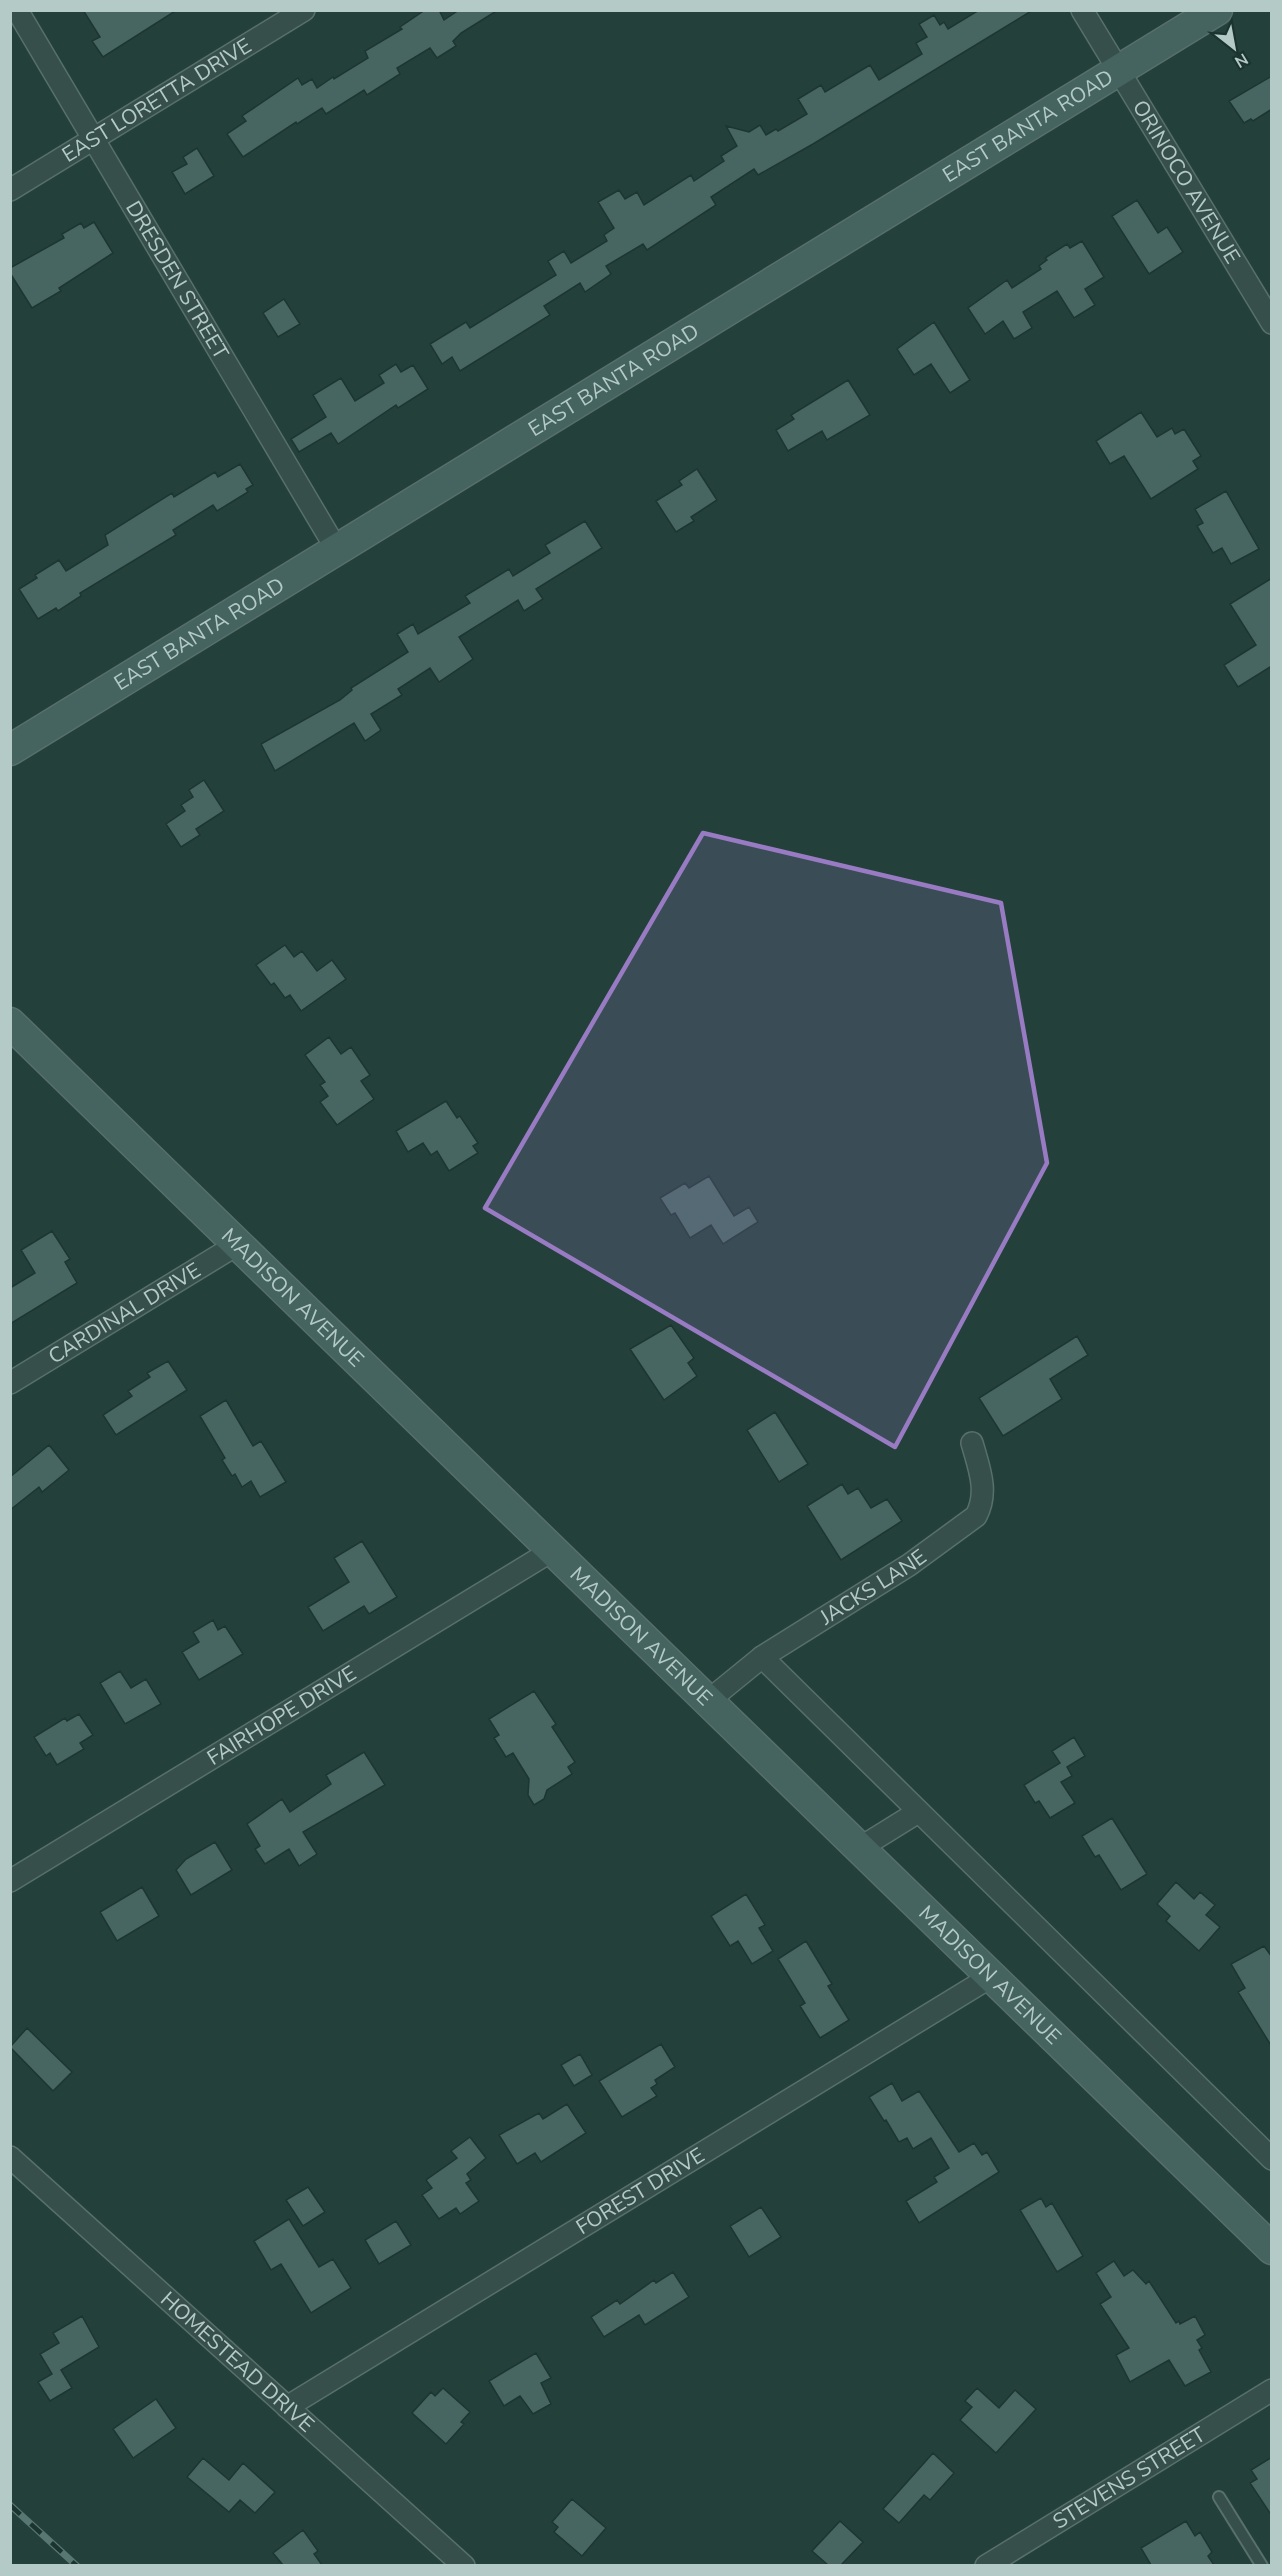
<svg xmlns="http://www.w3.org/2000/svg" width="1282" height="2576" viewBox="0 0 1282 2576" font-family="'Nunito Sans',sans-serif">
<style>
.building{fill:#476662;stroke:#1e3632;stroke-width:1.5}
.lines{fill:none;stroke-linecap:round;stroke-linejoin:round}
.lane-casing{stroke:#586f6c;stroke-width:14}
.street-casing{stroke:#586f6c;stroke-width:24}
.secondary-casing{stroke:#586f6c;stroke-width:33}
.lane{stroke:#374f4b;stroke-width:10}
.street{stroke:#374f4b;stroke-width:21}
.secondary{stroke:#45635f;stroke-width:30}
.rail-casing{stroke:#597772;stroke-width:7}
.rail{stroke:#1c3430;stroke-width:4.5;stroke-dasharray:14;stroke-linecap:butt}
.marked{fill:#987bc3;fill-opacity:0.2;stroke:#987bc3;stroke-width:4.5;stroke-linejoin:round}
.labels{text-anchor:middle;stroke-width:4.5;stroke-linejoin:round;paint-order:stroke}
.street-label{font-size:21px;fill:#b4cac7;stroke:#1c3430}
</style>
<rect width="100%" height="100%" fill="#23403a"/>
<path class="building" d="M83,10H177L103,57L92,41L100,37Z
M425,10H439L444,20L459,10H498L461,33L453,41L456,46L437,58L430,48L397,68L400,74L367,95L364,90L326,114L322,108L297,124L296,122L243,157L227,134L246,121L242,116L298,78L302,85L312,79L317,88L333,77L334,79L368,58L365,51L402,29L400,27Z
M979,10H1033L813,144L758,175L754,169L711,197L716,205L647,250L643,244L606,266L611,274L585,292L580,283L544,306L550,315L460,371L452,357L442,364L430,344L466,322L470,328L556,275L548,261L564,251L571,263L607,241L604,235L614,228L598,202L619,190L625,199L637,192L644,205L691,175L694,181L724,161L721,156L737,146L726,126L749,132L760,125L766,135L776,129L778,131L807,114L798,99L821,85L825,92L870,65L879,80L922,54L916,43L927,37L919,24L934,15L940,25L944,22L948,29Z
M1272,76V109L1253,121L1251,119L1244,123L1229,101Z
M197,148L214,176L185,194L172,172L187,164L183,157Z
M1137,200L1158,233L1167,227L1183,252L1149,274L1112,216Z
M94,222L113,253L59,288L61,291L32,308L10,273V268L64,238L62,234L81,223L84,228Z
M1082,241L1104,277L1085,289L1095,305L1074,318L1057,291L1023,312L1032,328L1014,339L1003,321L985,334L968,308L1007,280L1012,288L1041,269L1039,266L1047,260L1045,258L1067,244L1070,248Z
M284,299L300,324L278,337L263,313Z
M934,322L970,380L950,393L931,364L914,375L897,349Z
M396,364L401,372L413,365L428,389L398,408L396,405L338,444L331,433L299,452L291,439L326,417L313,395L341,378L355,401L384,383L379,375Z
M848,380L870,415L827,440L822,431L788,451L776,430L794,419L791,415Z
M1141,412L1157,437L1172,428L1175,434L1184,429L1201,456L1193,461L1198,469L1151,499L1124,456L1110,464L1096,441Z
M240,464L253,485L246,489L248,492L217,511L213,505L173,530L176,535L80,593L81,596L58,611L56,608L38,619L19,589L37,578L35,575L59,560L66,571L108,545L105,535L172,493L174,497L215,472L218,477Z
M697,469L717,500L691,517L694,521L676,532L656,501L682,485L679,481Z
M1226,491L1259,549L1231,564L1222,548L1213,553L1197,526L1203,523L1195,509Z
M585,521L602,548L536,589L543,599L524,611L518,600L459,637L473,659L439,682L430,668L398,689L402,695L371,714L381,730L365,741L354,723L275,771L261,744L340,700L352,690L351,688L408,652L397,634L413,624L418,634L470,603L465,596L509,569L513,576L550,553L545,545Z
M1272,578V670L1270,667L1238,687L1224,665L1256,645L1230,604Z
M204,780L224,811L196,829L200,835L181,847L166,824L185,811L181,805L193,797L189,790Z
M285,945L294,957L302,951L317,971L332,960L346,979L301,1011L290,995L285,998L274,983L271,985L256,965Z
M329,1037L341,1054L351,1047L370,1075L361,1081L374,1099L337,1125L320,1102L328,1096L320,1085L325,1082L305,1055Z
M446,1101L457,1118L460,1116L478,1143L473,1146L478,1153L449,1171L437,1151L431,1155L423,1143L408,1152L396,1131Z
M709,1176L734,1216L749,1207L758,1222L723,1244L711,1225L690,1238L675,1213L671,1215L660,1198L685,1183L689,1188Z
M52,1231L70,1259L65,1262L77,1283L10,1324V1288L35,1273L21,1250Z
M671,1325L694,1358L688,1363L697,1376L664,1400L630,1349Z
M1077,1336L1088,1355L1050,1379L1062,1399L1003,1436L979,1398Z
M168,1361L187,1390L116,1435L103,1415L132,1396L128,1391L150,1377L147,1373Z
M226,1400L253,1446L261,1441L286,1482L260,1497L251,1481L242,1487L235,1474L232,1476L222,1460L225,1458L200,1416Z
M775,1412L808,1464L779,1482L747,1430Z
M49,1445L69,1470L42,1492L39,1487L10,1510V1477Z
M842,1484L848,1494L858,1488L871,1508L887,1499L902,1521L841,1560L807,1506Z
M362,1541L397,1597L369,1614L364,1606L323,1631L308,1607L349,1582L334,1558Z
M213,1620L218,1630L225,1626L243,1654L199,1680L182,1652L199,1642L193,1632Z
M120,1671L131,1688L146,1679L161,1704L125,1724L100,1683Z
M534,1691L556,1724L552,1727L575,1762L568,1767L572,1774L547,1790L544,1799L534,1805L528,1795L529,1779L513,1753L506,1757L494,1738L499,1735L489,1719Z
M79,1714L93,1735L80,1743L84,1749L57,1765L50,1753L46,1756L34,1737L65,1718L67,1721Z
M1074,1737L1085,1756L1067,1767L1072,1776L1061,1782L1075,1803L1050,1818L1039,1801L1035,1803L1024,1785L1060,1763L1052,1751Z
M364,1752L385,1785L303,1832L317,1854L299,1866L289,1849L265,1864L255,1849L260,1846L247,1824L282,1799L290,1812L331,1784L326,1775Z
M1112,1818L1147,1874L1121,1890L1099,1855L1095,1857L1082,1836Z
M215,1842L232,1870L191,1895L176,1870L186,1859Z
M1176,1882L1194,1899L1200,1892L1215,1905L1206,1915L1220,1927L1199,1951L1166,1921L1170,1916L1157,1904Z
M142,1887L159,1916L117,1941L100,1912Z
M746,1894L765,1925L759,1928L773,1951L752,1964L738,1941L730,1946L711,1916Z
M806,1941L832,1984L828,1986L849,2020L820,2038L800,2006L805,2003L778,1959Z
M1264,1946L1272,1957V2047L1238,1992L1245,1988L1231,1964Z
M27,2028L72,2072L53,2091L10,2047Z
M661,2044L675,2067L655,2080L657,2084L651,2088L657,2096L622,2117L599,2081Z
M580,2054L592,2075L574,2086L561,2065Z
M892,2083L902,2101L919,2091L959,2152L974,2143L982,2155L987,2152L999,2172L919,2223L906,2201L937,2182L934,2177L949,2168L931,2138L913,2149L907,2138L899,2142L886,2120L884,2121L869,2097Z
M567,2104L586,2133L541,2162L535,2153L517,2164L499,2135L539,2113L543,2119Z
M470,2137L486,2158L467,2174L471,2180L466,2183L479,2201L460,2214L456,2208L439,2219L422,2195L432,2188L426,2180L457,2158L451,2151Z
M308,2187L325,2212L303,2226L286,2200Z
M1041,2198L1046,2207L1052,2203L1083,2256L1057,2272L1020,2210Z
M761,2207L781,2237L749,2257L730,2226Z
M289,2219L319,2267L333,2259L351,2288L311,2313L281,2264L271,2270L254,2241Z
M396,2221L411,2245L379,2264L365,2240Z
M1114,2261L1124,2276L1133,2270L1146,2284L1149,2281L1176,2323L1179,2321L1180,2324L1195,2316L1205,2335L1197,2340L1202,2348L1199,2350L1211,2372L1185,2386L1169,2360L1130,2382L1116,2355L1129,2348L1100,2304L1111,2297L1096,2273Z
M673,2272L689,2297L645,2325L639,2315L604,2337L591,2317L617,2300L620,2304L654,2280L656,2283Z
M82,2316L99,2347L61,2370L72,2388L50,2401L38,2382L52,2374L40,2354L59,2343L53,2333Z
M536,2353L551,2378L541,2383L551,2404L533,2414L520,2396L504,2406L489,2381Z
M443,2388L470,2412L461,2422L464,2424L446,2444L412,2413L431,2392L435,2396Z
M977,2388L999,2408L1015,2390L1036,2409L996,2453L960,2420L972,2407L965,2401Z
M156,2399L176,2428L133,2458L113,2429Z
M933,2453L954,2473L930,2500L924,2495L899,2523L883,2509Z
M1272,2457V2516L1250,2483L1257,2479L1251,2470Z
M203,2458L229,2480L243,2463L275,2492L255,2513L240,2500L229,2512L187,2477Z
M572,2499L606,2528L582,2556L554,2532L558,2527L552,2522Z
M840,2521L863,2542L841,2565H828L812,2551Z
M1186,2521L1195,2536L1200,2532L1212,2552L1208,2556L1214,2565H1151L1141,2548Z
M303,2530L318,2551L314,2554L322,2565H283L273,2553Z"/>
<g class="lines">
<g class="lane-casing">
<path id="lane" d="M1219,2497L1262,2566"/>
</g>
<g class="street-casing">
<g id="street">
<path id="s1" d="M17,10L337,550"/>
<path id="s2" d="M1082,10L1272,323"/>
<path id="s3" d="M10,190L304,10"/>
<path id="s4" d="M10,1383L238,1244"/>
<path d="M762,1657L1272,2159"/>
<path id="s5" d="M708,1701L762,1657L909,1565L976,1516C989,1492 979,1468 972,1443"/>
<path d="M860,1848L918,1812"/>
<path id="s6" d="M10,1881L553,1550"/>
<path id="s7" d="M10,2157L464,2566"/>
<path id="s8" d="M287,2407L992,1976"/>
<path id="s9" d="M986,2566L1272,2390"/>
</g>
</g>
<g class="secondary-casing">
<g id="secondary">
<path id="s10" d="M10,750L1217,10"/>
<path id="s11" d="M10,1023L1272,2249"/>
</g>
</g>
<use href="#lane" class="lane"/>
<use href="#street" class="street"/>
<use href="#secondary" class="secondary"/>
<g class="rail-casing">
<path id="rail" d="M10,2505L77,2566"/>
</g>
<use href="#rail" class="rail"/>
</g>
<path class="marked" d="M703,833L1001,903L1047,1163L895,1447L485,1208Z"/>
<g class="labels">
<g class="street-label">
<text dy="7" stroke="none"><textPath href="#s3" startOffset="172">EAST LORETTA DRIVE</textPath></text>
<text dy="7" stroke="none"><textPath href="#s10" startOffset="1194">EAST BANTA ROAD</textPath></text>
<text dy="7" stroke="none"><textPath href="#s2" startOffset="201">ORINOCO AVENUE</textPath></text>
<text dy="7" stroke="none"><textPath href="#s1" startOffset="314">DRESDEN STREET</textPath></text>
<text dy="7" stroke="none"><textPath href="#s10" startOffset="708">EAST BANTA ROAD</textPath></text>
<text dy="7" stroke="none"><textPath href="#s10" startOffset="222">EAST BANTA ROAD</textPath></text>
<text dy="7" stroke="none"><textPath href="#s11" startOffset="394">MADISON AVENUE</textPath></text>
<text dy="7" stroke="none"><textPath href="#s4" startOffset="134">CARDINAL DRIVE</textPath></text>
<text dy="7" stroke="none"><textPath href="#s5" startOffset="201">JACKS LANE</textPath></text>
<text dy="7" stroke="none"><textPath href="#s11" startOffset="880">MADISON AVENUE</textPath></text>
<text dy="7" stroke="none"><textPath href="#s6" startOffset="318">FAIRHOPE DRIVE</textPath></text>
<text dy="7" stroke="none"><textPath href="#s11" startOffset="1366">MADISON AVENUE</textPath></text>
<text dy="7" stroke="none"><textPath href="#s8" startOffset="414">FOREST DRIVE</textPath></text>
<text dy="7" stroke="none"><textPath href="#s7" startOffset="306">HOMESTEAD DRIVE</textPath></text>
<text dy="7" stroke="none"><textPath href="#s9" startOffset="168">STEVENS STREET</textPath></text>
</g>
</g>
<rect width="1282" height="2576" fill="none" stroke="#b4cac7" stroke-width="24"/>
<g transform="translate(1234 48) rotate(149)" stroke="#1c3430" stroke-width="4.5" paint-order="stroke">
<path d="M0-4.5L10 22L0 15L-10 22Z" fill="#b4cac7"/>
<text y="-9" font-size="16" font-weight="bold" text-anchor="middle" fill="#b4cac7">N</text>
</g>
</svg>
